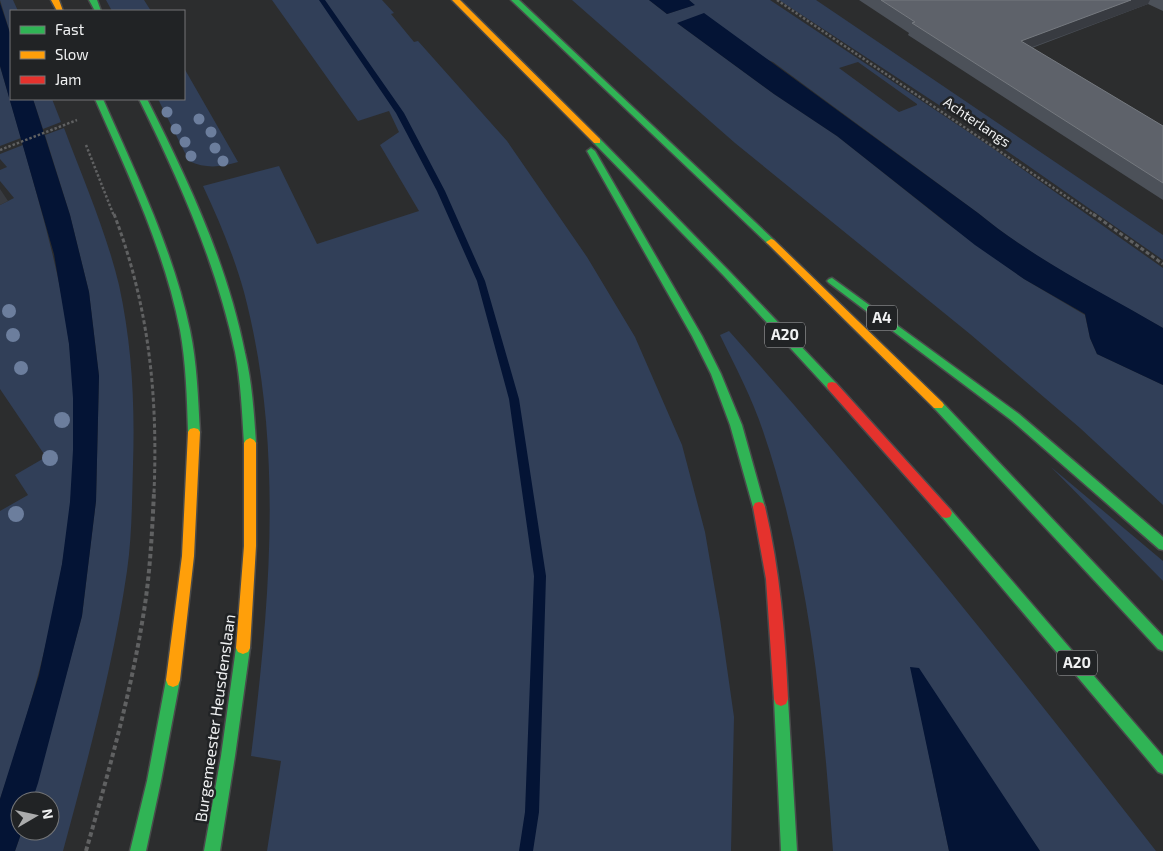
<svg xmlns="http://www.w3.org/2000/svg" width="1163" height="851" viewBox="0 0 1163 851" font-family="'Exo 2',sans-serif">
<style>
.green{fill:#313f58;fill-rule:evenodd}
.water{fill:#041435}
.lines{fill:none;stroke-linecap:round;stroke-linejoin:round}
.stream{fill:#041435;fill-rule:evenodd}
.fast-casing{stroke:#494a4b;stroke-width:3}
.slow-casing{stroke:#494a4b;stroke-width:3}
.jam-casing{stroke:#494a4b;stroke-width:3}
.path-far2{stroke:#606162;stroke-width:2.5;stroke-dasharray:2.5 2;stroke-linecap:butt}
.path-far1{stroke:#606162;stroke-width:3;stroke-dasharray:4 2.5;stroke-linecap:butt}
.path{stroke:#606162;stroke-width:4;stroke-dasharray:4.5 3;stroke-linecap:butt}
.fast{fill:#30b455;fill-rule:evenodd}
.slow{fill:#ff9f0a;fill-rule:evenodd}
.jam{fill:#e5322d;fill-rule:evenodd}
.tree{fill:#6c7e9d}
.wall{fill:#4c5159}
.shaded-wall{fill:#383b41}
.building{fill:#5e626a;stroke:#75797f}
.labels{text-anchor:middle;stroke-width:5;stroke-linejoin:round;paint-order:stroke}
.far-street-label{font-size:14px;fill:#f0f1f2;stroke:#212325}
.shield{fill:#212325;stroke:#b2b3b4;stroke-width:1}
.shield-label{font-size:15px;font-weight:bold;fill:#f0f1f2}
.street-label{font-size:16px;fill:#f0f1f2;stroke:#212325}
</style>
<rect width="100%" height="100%" fill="#2c2d2e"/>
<path class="green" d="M0,0H13L18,11H11V36Z
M106,0H144L151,11H112Z
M272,0H382L394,13L391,14L414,42L418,41L507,141L587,257L635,337L682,445L705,532L720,619L734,717L731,851H267L281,761L251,756C270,602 284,444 244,292C234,256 219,220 203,186L279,166L317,244L419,211L380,145L399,132L389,111L358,121Z
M572,0H649L667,14L694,5L689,0H770L991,147L1163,268V328C1100,292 1035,260 978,213L773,62L677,23L774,94L837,136L944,221L1024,279L1085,315L1090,338L1097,354L1163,385V505L1080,428L970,334L735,143ZM858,62L917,104V105L899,112L839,68Z
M779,0H816L1163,235V260L977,130Z
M0,66L21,138L0,146Z
M184,68L238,162C221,167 206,169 189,161L158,99H184Z
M33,99H52L61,122L43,129Z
M64,128C83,179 106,231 119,285C132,345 135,404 133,465C132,500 132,536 127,571C113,666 88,759 63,851H15L22,831H50V801H32L82,616L96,501L99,376L89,292L70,215L45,135Z
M23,145C41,210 61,275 69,343C89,495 49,657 0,799V511L28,495L15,475L46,457L0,389V205L14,198L0,181V170L7,167L0,159V154Z
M729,331C878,498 1018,674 1156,851H1040L911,668L949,851H833C823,709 809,566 763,431C752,398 735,366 720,335Z
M1051,467L1163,561V581Z"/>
<path class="water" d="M649,0H689L695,5L667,14Z
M0,3L11,36V99H33L70,215L89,292L99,376L96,501L82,616L38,783L32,801H20V831H22L15,851H0V799L39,675L62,564L70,502L73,450V398L69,344L54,254L0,66Z
M704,13L978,213C1035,260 1100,291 1163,328V385L1097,354L1090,338L1085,314L1024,279L975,245L837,136L774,94L677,23Z
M910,667L919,668L1040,851H949Z"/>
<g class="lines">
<path class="stream" d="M319,0H325L404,113L445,191L485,281L519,399L546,576L539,812L533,851H519L525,812L534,576L509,399L477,281L437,191L396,113Z"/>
<g class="fast-casing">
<path id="fast" d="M89,0H97L101,11H95Z
M511,0H519L774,240V244H768Z
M95,99H103C136,174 173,249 190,330C197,363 198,398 200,432L198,435H190L188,432C187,398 186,363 180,330C164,249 128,174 95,99Z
M139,99H147C188,180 227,263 245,353C252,382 254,413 256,443L254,446H246L244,443C242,413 241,382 235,352C216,263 179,180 139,99Z
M597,138L600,139L730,272L836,383L837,386L836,389H828L724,276L594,143V139Z
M591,148L595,151L702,336L721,374L742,425L765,507L763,511L759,512L755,511L753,507L730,425L711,374L692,336L587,151Z
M832,278L1019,414L1163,537V550L1159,549L1011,420L829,283L827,281L829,279Z
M938,401L942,402L1163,636V651L1158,649L934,408L932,405Z
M946,508L950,509L1163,756V774L1158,772L942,517L940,513L942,509Z
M243,642L248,644L250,648L235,756L220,851H204L221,756L236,648L238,644Z
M173,673L178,675L180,680L161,781L146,851H130L147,781L166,680L168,675Z
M781,692L786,694L788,699L797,851H781L774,699L776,694Z"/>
</g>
<g class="slow-casing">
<path id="slow" d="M51,0H59L63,11H57Z
M452,0H460L600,139V143H594Z
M771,239L774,240L942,402L944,405L942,408H934L768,244L766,242Z
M194,428L198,429L200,432L194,556L180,680L178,685L173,687L168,685L166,680L182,556L188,432L190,429Z
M250,438L254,440L256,443V546L250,648L248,652L243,654L238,652L236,648L244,546V443L246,440Z"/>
</g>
<g class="jam-casing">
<path id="jam" d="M832,382L836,383L950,509L952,513L950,517L946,518L942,517L828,389L827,386L828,383Z
M759,502L763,503L765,507C780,570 785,634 788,699L786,704L781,706L776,704L774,699L766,579L753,507L755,503Z"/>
</g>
<path class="path-far2" d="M777,0L1095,216
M86,145L114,216
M0,150L77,120"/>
<path class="path-far1" d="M114,214C149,306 158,395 154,493
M1093,214L1163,264"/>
<path class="path" d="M86,851C108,774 130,697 143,617C150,576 152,534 154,492"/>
<use href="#fast" class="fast"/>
<use href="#slow" class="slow"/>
<use href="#jam" class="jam"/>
</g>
<g class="tree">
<circle cx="167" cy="112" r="5.5"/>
<circle cx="199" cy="119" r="5.5"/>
<circle cx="176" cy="129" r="5.5"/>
<circle cx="211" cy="132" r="5.5"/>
<circle cx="185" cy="142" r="5.5"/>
<circle cx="215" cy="148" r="5.5"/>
<circle cx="191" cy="156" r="5.5"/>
<circle cx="223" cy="161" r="5.5"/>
<circle cx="9" cy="311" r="7"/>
<circle cx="13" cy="335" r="7"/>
<circle cx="21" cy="368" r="7"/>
<circle cx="62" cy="420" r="8"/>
<circle cx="50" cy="458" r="8"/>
<circle cx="16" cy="514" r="8"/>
</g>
<path class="wall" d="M859,0H1163V11L1148,4L1032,48L1163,126V200L908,35L909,33Z"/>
<path class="shaded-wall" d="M1131,0H1150L1148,4L1016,53L1021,41Z
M0,189L8,201L0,205Z"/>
<path class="building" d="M881,0H1131L1021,41L1163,126V183L912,23L915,22Z"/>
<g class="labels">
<g class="far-street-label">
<text transform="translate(977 122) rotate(34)" y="5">Achterlangs</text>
</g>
<g class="shield">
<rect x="867" y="305.5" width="30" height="25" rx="4"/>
<rect x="765" y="322.5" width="40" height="25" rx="4"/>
<rect x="1057" y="650.5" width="40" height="25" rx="4"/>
</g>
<g class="shield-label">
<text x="882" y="323">A4</text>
<text x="785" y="340">A20</text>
<text x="1077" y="668">A20</text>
</g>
<g class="street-label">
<text transform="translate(215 718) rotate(-82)" y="6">Burgemeester Heusdenslaan</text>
</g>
</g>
<rect x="10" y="10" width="175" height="90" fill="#212325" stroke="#747577"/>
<rect x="20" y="26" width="25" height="8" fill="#30b455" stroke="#747577"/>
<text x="55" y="35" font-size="15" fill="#f0f1f2">Fast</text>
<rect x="20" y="51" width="25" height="8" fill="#ff9f0a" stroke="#747577"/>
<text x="55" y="60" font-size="15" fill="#f0f1f2">Slow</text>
<rect x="20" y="76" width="25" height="8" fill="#e5322d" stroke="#747577"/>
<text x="55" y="85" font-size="15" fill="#f0f1f2">Jam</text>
<g transform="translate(35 816) rotate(81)"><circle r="24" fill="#212325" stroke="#747577"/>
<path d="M0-4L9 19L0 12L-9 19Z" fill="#abacad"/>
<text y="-8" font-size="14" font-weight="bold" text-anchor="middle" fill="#f0f1f2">N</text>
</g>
</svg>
